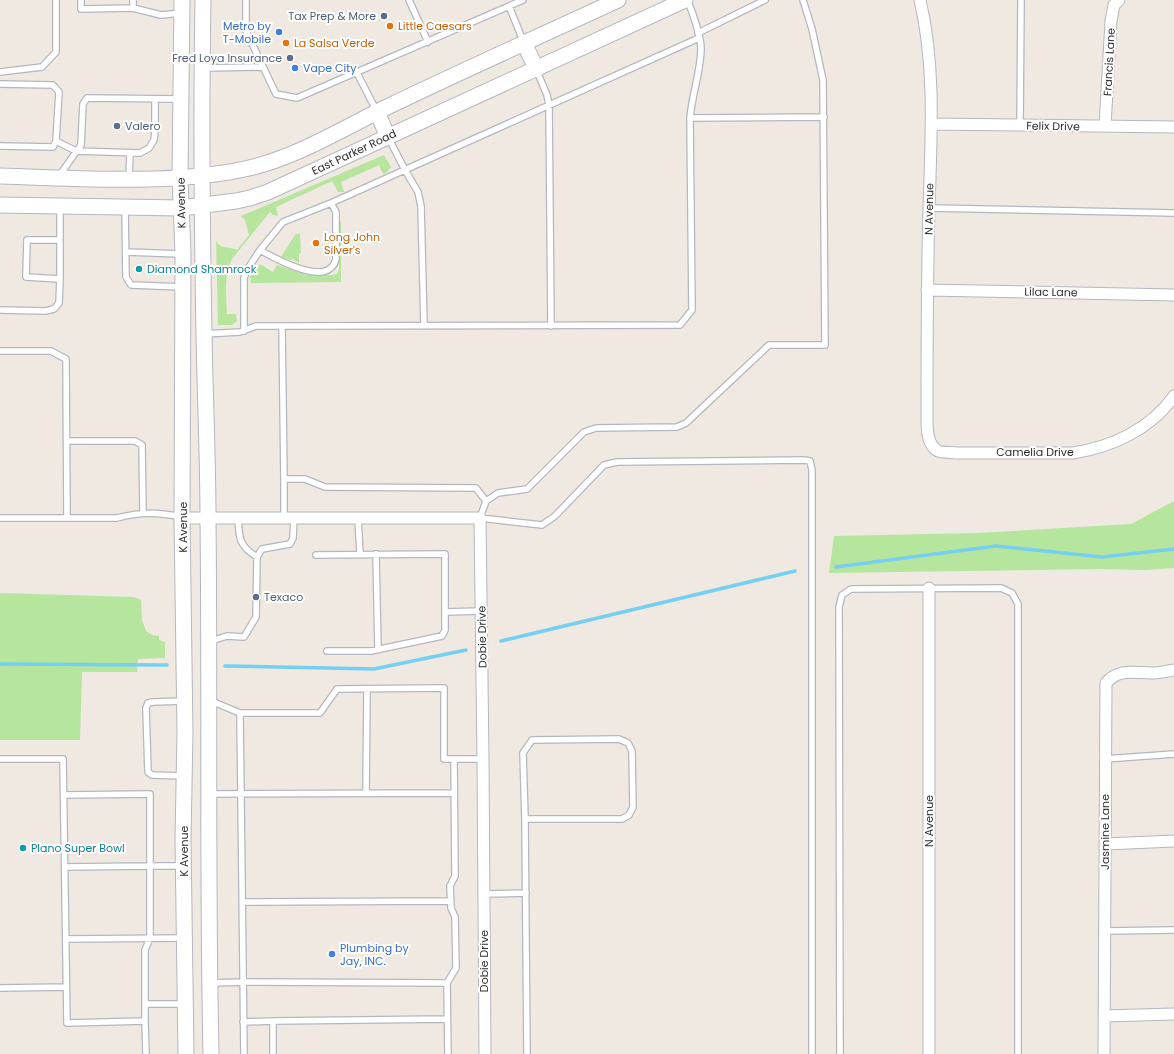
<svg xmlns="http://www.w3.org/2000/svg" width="1174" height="1054" viewBox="0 0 1174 1054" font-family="Poppins,sans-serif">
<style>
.green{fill:#b6e59e}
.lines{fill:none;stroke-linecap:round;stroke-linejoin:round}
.stream{stroke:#75cff0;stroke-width:3.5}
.service-casing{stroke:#b4b7c1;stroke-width:8}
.minor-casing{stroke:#b4b7c1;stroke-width:13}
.secondary-casing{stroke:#b4b7c1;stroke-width:17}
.service{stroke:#fff;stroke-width:5.5}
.minor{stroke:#fff;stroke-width:11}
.secondary{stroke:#fff;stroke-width:15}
.service-dot{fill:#5c6f8a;stroke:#fff;stroke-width:1.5}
.food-dot{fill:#e8710a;stroke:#fff;stroke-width:1.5}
.shop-dot{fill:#3f7fe0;stroke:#fff;stroke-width:1.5}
.culture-dot{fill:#0f9aa8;stroke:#fff;stroke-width:1.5}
.labels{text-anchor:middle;stroke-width:4;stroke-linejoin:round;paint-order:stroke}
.service-label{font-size:11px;fill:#4e5e75;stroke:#fff;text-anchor:end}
.shop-label{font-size:11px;fill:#366cbe;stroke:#fff;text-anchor:start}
.food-label{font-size:11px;fill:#c56008;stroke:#fff;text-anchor:start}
.street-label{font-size:11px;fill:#2e2e2e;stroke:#fff}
.culture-label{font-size:11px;fill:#0d838f;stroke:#fff;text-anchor:start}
</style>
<rect width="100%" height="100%" fill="#efe9e1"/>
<path class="green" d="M384,155L391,167L386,173L383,174L379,165L341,182L344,192H338L332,181L276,207L278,216L273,215L270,212L232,259C224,277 226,295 227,314H236L237,321L232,325H218L216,241C221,250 229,246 237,250L249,235L245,220L241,216Z
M339,220L341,222V282L251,283L250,277L260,264L273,272L277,265L307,275H333L337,274L339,270Z
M300,233L301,253H299V263L292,259L291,260L281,257L295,235Z
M1174,501V568L1146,570L1098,569L829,573L834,536L978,533L1131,524Z
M0,593L134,597L141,600L142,620L146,631L152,635L159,636V640L165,642V658L138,659L137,672H82L80,740H0Z"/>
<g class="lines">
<path class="stream" d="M836,567L996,546L1102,557L1174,549
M501,641L795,571
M0,664L167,665
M225,666L374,669L466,650"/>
<g class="service-casing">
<path id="service" d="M81,0V9L133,8L161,15L182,13
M133,0V8
M246,0V31L276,94L297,98L523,0
M409,0L428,42
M803,0L812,29L823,80L825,345H769L686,423L677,427L596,428L584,432L527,489L498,493L486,501L480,518L542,525L555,516L604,465L617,462L804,460L810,461L812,470V1054
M509,6L524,43
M698,33L765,0
M204,68L263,67
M536,69L547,95L549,105L551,326
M0,72L42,67L56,52V0
M357,73L377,112
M0,84L53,85L59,92L56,141L53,147L0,146
M690,118L824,117
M1020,125L1021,0
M388,137L405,170L418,192L421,206L424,326
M56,141L76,151L140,153L149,148L154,140L155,132V99
M59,176L81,145L83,104L87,98L181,99
M129,178L130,153
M125,207L126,277L131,285L183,287
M929,208L1174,213
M60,240H27L26,277L60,279C60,254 60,230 60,206
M260,250C276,259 329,289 336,259V212L331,203
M126,252L181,254
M0,310L45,311L54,309L59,303L60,279
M282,326L284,479H305L325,487L476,488L486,501
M244,331V278L247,270L260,250L283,222L331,203L699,38
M204,334L240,332L256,326H282L680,325L692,310L690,118C692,94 701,71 701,48C701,37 692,10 687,0
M0,351H51L66,359L67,518
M67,441H135L142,445L143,513
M284,479V517
M0,518H117C140,512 157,512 181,517
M238,518C239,538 239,546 257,557
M358,518L360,554
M376,554L378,649
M316,555L445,554V630L442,636L371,651H327
M446,612L481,611
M211,641L227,636L244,637L256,617L257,557L262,549L290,544L293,538L294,517
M211,701L240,713
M619,739L628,743L632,751L633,807L629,815L622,819H525L523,753L532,740Z
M0,759H63L67,1023L145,1021V950L150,938V866L65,867
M1105,759L1174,754
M184,776L152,775L148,772L146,708L148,703L153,702L185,701
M366,793L367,689
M209,794L454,793
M64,795L150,794V866H182
M525,819L527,1054
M484,894L526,893
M242,902L451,901
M1105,931L1174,930
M66,939L184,938
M211,983L243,982L447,983
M0,988L66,987
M146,1004H184
M145,1021L146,1054
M243,1022L273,1021
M244,1054L240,713H320L337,689L444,688V759H483
M273,1054V1021L447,1019
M448,1054L447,983L456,968L455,917L451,908L450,886L455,876L454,759
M840,1054L839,607L842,595L851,589L1001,588L1012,593L1018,604V1054"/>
</g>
<g class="minor-casing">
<path id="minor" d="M920,0C936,68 931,139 929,209C927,279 927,349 927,419C927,429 927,445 938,451C943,453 952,452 957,453H1073C1112,447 1151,429 1174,396
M931,124L1174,127
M1105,126L1111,21L1114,5L1119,0
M927,290L1174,295
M182,518H480L483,759L485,1054
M929,588V1054
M1105,844L1174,841
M1104,1016L1174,1014
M1104,1054L1106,683C1118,668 1134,673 1151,673C1159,673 1167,671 1174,670"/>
</g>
<g class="secondary-casing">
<path id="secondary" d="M182,0L180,177L183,254L182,518L185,733L183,839L186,1054
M203,0C201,111 202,223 204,334C205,395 208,457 208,519C210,697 207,876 211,1054
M524,43L536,68
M377,112L388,137
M0,176C78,178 164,185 240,170C292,160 338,131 385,108C462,71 540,36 618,0
M0,205L181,208L236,201L250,198L268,192L685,0"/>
</g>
<use href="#service" class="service"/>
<use href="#minor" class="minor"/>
<use href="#secondary" class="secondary"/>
</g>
<g class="service-dot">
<circle cx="384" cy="16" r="4"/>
<circle cx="290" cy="58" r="4"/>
<circle cx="117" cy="126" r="4"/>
<circle cx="256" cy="597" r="4"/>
</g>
<g class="food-dot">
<circle cx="390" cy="26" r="4"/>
<circle cx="286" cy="43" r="4"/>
<circle cx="316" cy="243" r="4"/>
</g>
<g class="shop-dot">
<circle cx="279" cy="32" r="4"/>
<circle cx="295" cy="68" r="4"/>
<circle cx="332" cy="954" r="4"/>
</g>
<g class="culture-dot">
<circle cx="139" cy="269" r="4"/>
<circle cx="23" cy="848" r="4"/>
</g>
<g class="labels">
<g class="service-label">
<text x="376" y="20">Tax Prep &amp; More</text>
<text x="282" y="62">Fred Loya Insurance</text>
<text x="125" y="130" text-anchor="start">Valero</text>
<text x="264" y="601" text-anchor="start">Texaco</text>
</g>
<g class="shop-label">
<text x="271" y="30" text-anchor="end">Metro by<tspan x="271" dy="13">T-Mobile</tspan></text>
<text x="303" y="72">Vape City</text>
<text x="340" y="952">Plumbing by<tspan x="340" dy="13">Jay, INC.</tspan></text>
</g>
<g class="food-label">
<text x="398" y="30">Little Caesars</text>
<text x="294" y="47">La Salsa Verde</text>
<text x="324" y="241">Long John<tspan x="324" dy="13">Silver's</tspan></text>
</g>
<g class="street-label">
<text transform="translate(1109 62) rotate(-87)" y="4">Francis Lane</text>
<text transform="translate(1053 126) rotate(1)" y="4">Felix Drive</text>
<text transform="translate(354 152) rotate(-25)" y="4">East Parker Road</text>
<text transform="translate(181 203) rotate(-91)" y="4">K Avenue</text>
<text transform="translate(929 209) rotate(-89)" y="4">N Avenue</text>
<text transform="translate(1051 292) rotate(1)" y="4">Lilac Lane</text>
<text x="1035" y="456">Camelia Drive</text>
<text transform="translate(183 527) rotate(-90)" y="4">K Avenue</text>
<text transform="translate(482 637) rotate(-91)" y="4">Dobie Drive</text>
<text transform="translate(929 821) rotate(-90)" y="4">N Avenue</text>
<text transform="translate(1105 832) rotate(-90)" y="4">Jasmine Lane</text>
<text transform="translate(184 851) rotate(-90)" y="4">K Avenue</text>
<text transform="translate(484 961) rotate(-90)" y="4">Dobie Drive</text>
</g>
<g class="culture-label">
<text x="147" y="273">Diamond Shamrock</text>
<text x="31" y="852">Plano Super Bowl</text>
</g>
</g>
</svg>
